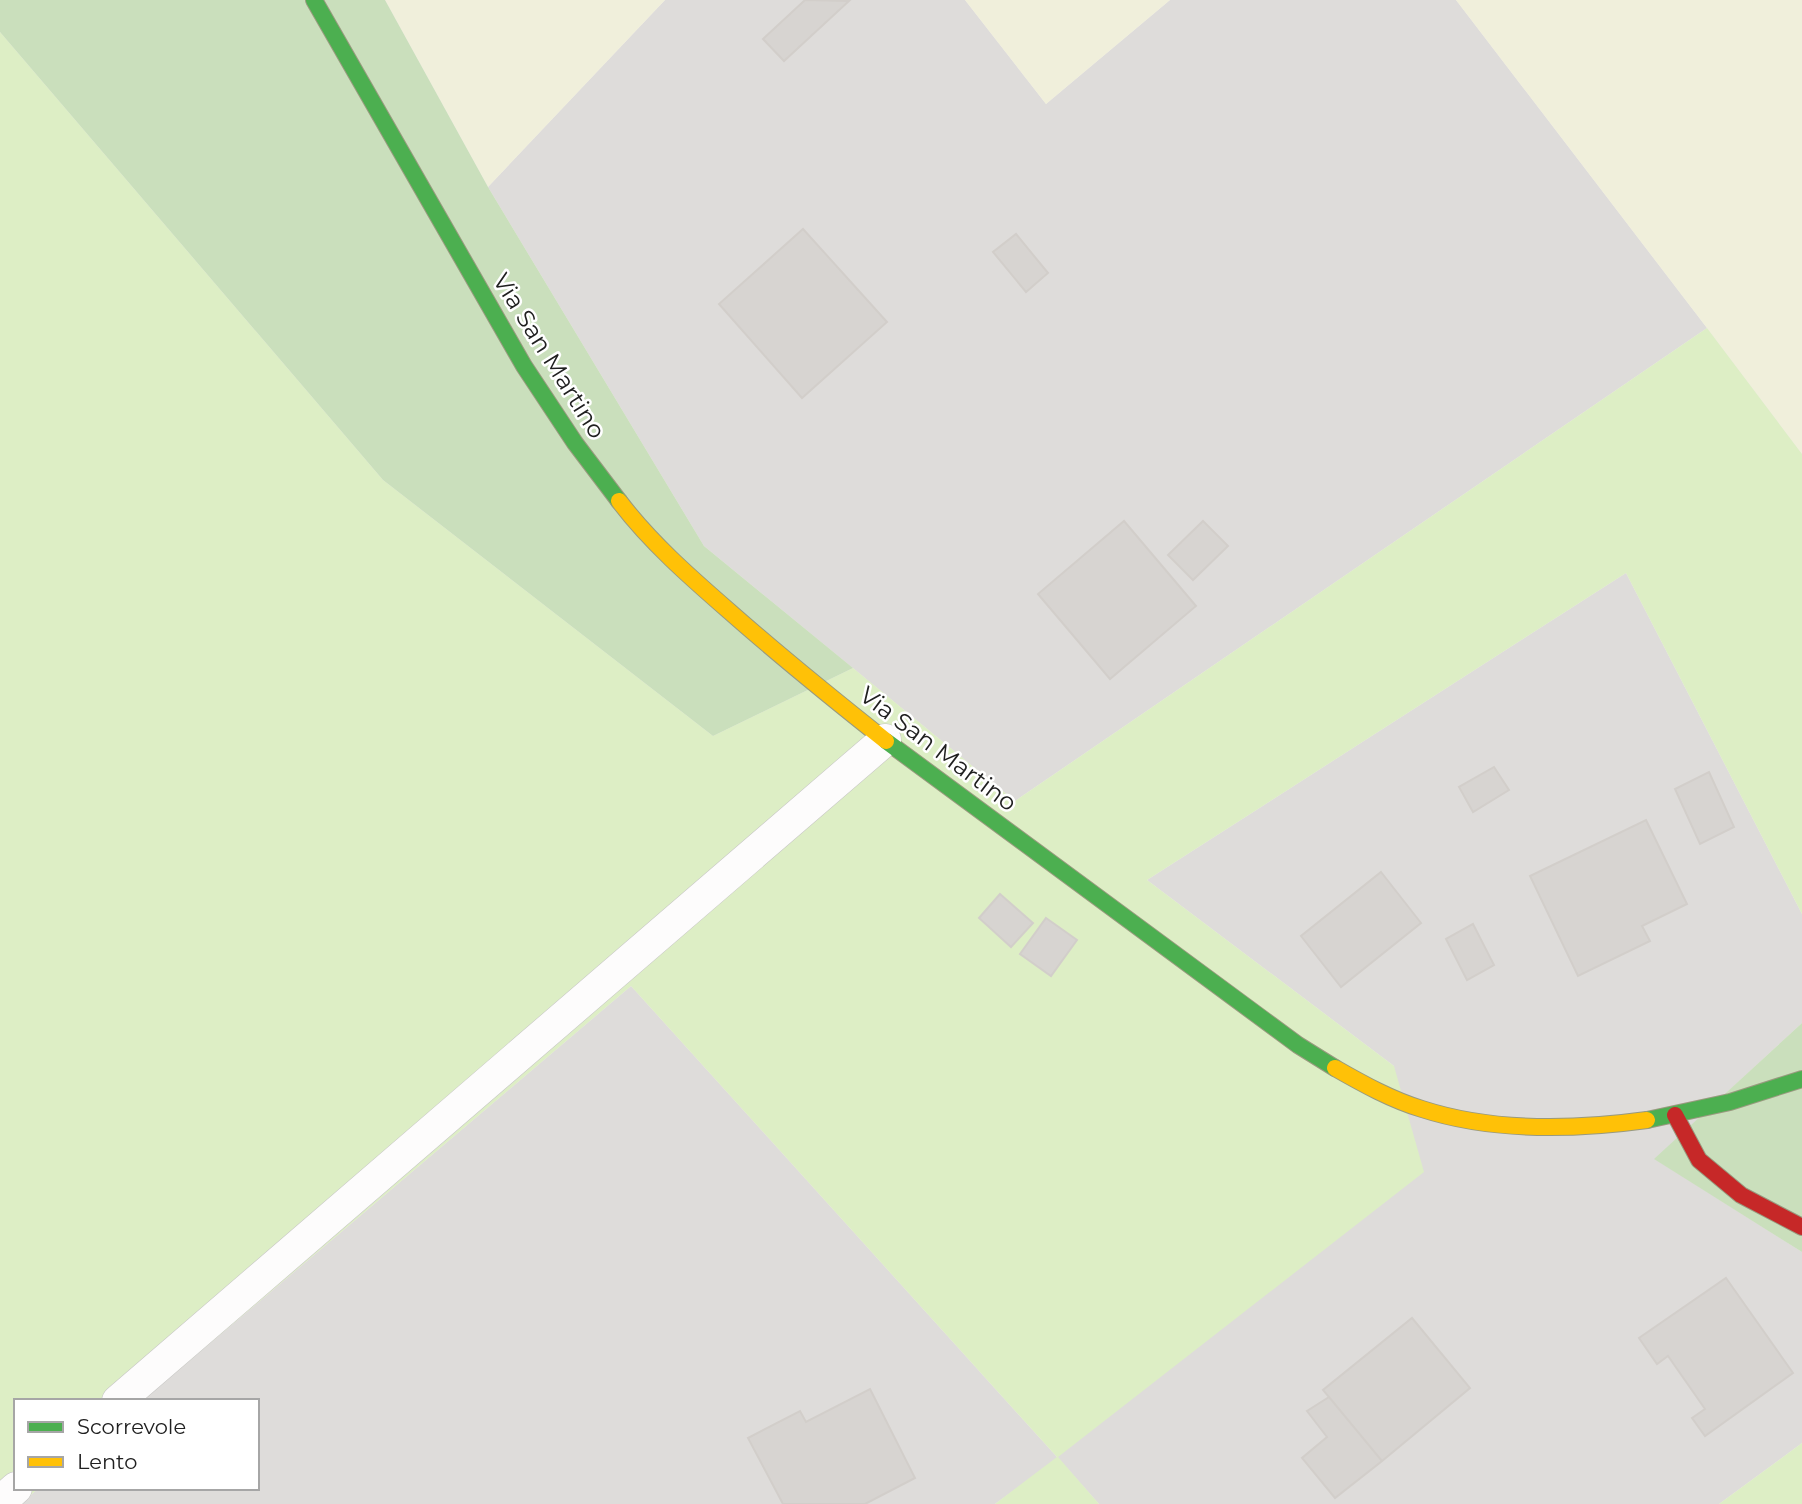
<svg xmlns="http://www.w3.org/2000/svg" width="1802" height="1504" viewBox="0 0 1802 1504" font-family="Montserrat,sans-serif">
<style>
.residential{fill:#dedcda}
.farmland{fill:#f0efdb}
.grass{fill:#ddeec5}
.forest{fill:#cadfbc}
.building{fill:#d7d4d1;stroke:#d2ceca;stroke-width:2}
.lines{fill:none;stroke-linecap:round;stroke-linejoin:round}
.lane-casing{stroke:#c7c6c5;stroke-width:33}
.fast-casing{stroke:#999a7f;stroke-width:18}
.slow-casing{stroke:#999a7f;stroke-width:18}
.jam-casing{stroke:#999a7f;stroke-width:18}
.lane{stroke:#fdfcfc;stroke-width:32}
.fast{stroke:#4caf50;stroke-width:16}
.slow{stroke:#ffc107;stroke-width:16}
.jam{stroke:#c62828;stroke-width:16}
.labels{text-anchor:middle;stroke-width:5;stroke-linejoin:round;paint-order:stroke}
.street-label{font-size:24px;fill:#202020;stroke:#fff}
</style>
<rect width="100%" height="100%" fill="#efece9"/>
<path class="residential" d="M665,0H965L1046,104L1170,0H1456L1707,328L1015,801L704,546L488,187Z
M1626,573L1802,914V1023L1655,1159L1802,1252V1443L1719,1504H1099L1058,1458L995,1504H20L39,1488H257V1401H142L631,986L1057,1457L1394,1066L1147,880Z"/>
<path class="farmland" d="M385,0H665L488,187Z
M965,0H1170L1046,104Z
M1456,0H1802V454L1707,328Z"/>
<path class="grass" d="M0,32L383,480L713,736L853,668L1015,801L1707,328L1802,454V914L1626,573L1147,880L1394,1066L1424,1172L1058,1457L1099,1504H995L1057,1457L631,986L142,1401H16V1488H39L20,1504H0Z
M1802,1443V1504H1719Z"/>
<path class="forest" d="M0,0H385L488,187L704,546L853,668L713,736L383,480L0,32Z
M1802,1023V1252L1654,1159Z"/>
<path class="building" d="M805,0L849,1L784,61L763,39Z
M803,229L887,322L802,398L719,304Z
M1016,234L1048,273L1026,292L993,252Z
M1124,521L1196,606L1110,679L1038,594Z
M1203,521L1228,546L1193,580L1168,555Z
M1494,767L1509,790L1473,812L1459,787Z
M1709,772L1734,827L1700,844L1675,789Z
M1646,820L1687,904L1642,926L1650,941L1578,976L1530,876Z
M1381,872L1421,923L1341,987L1301,936Z
M1000,894L1033,923L1011,947L979,918Z
M1046,918L1077,940L1051,976L1020,954Z
M1473,924L1494,965L1467,980L1446,939Z
M1726,1278L1793,1373L1705,1436L1692,1418L1705,1409L1668,1356L1657,1364L1639,1338Z
M1412,1318L1470,1388L1382,1461L1323,1390Z
M870,1389L915,1478L865,1504H783L748,1438L800,1411L806,1422Z
M1329,1397L1382,1461L1335,1498L1302,1458L1327,1437L1307,1411Z"/>
<g class="lines">
<g class="lane-casing">
<path id="lane" d="M118,1401L885,740
M0,1502L16,1488"/>
</g>
<g class="fast-casing">
<path id="fast" d="M314,0L524,366L575,443L619,501
M886,741L1298,1045L1335,1068
M1647,1120L1730,1102L1802,1079"/>
</g>
<g class="slow-casing">
<path id="slow" d="M619,501C650,542 690,577 729,611C780,656 833,699 886,741
M1335,1068C1363,1084 1392,1100 1422,1109C1493,1132 1574,1130 1647,1120"/>
</g>
<g class="jam-casing">
<path id="jam" d="M1675,1115L1699,1160L1741,1195L1802,1227"/>
</g>
<use href="#lane" class="lane"/>
<use href="#fast" class="fast"/>
<use href="#slow" class="slow"/>
<use href="#jam" class="jam"/>
</g>
<g class="labels">
<g class="street-label">
<text transform="translate(549 356) rotate(58)" y="8">Via San Martino</text>
<text transform="translate(938 749) rotate(37)" y="8">Via San Martino</text>
</g>
</g>
<rect x="14" y="1399" width="245" height="91" fill="#ffffff" stroke="#a6a6a6" stroke-width="2"/>
<rect x="28" y="1422" width="35" height="10" fill="#4caf50" stroke="#a6a6a6" stroke-width="2"/>
<text x="77" y="1434" font-size="21" fill="#202020">Scorrevole</text>
<rect x="28" y="1457" width="35" height="10" fill="#ffc107" stroke="#a6a6a6" stroke-width="2"/>
<text x="77" y="1469" font-size="21" fill="#202020">Lento</text>
</svg>
